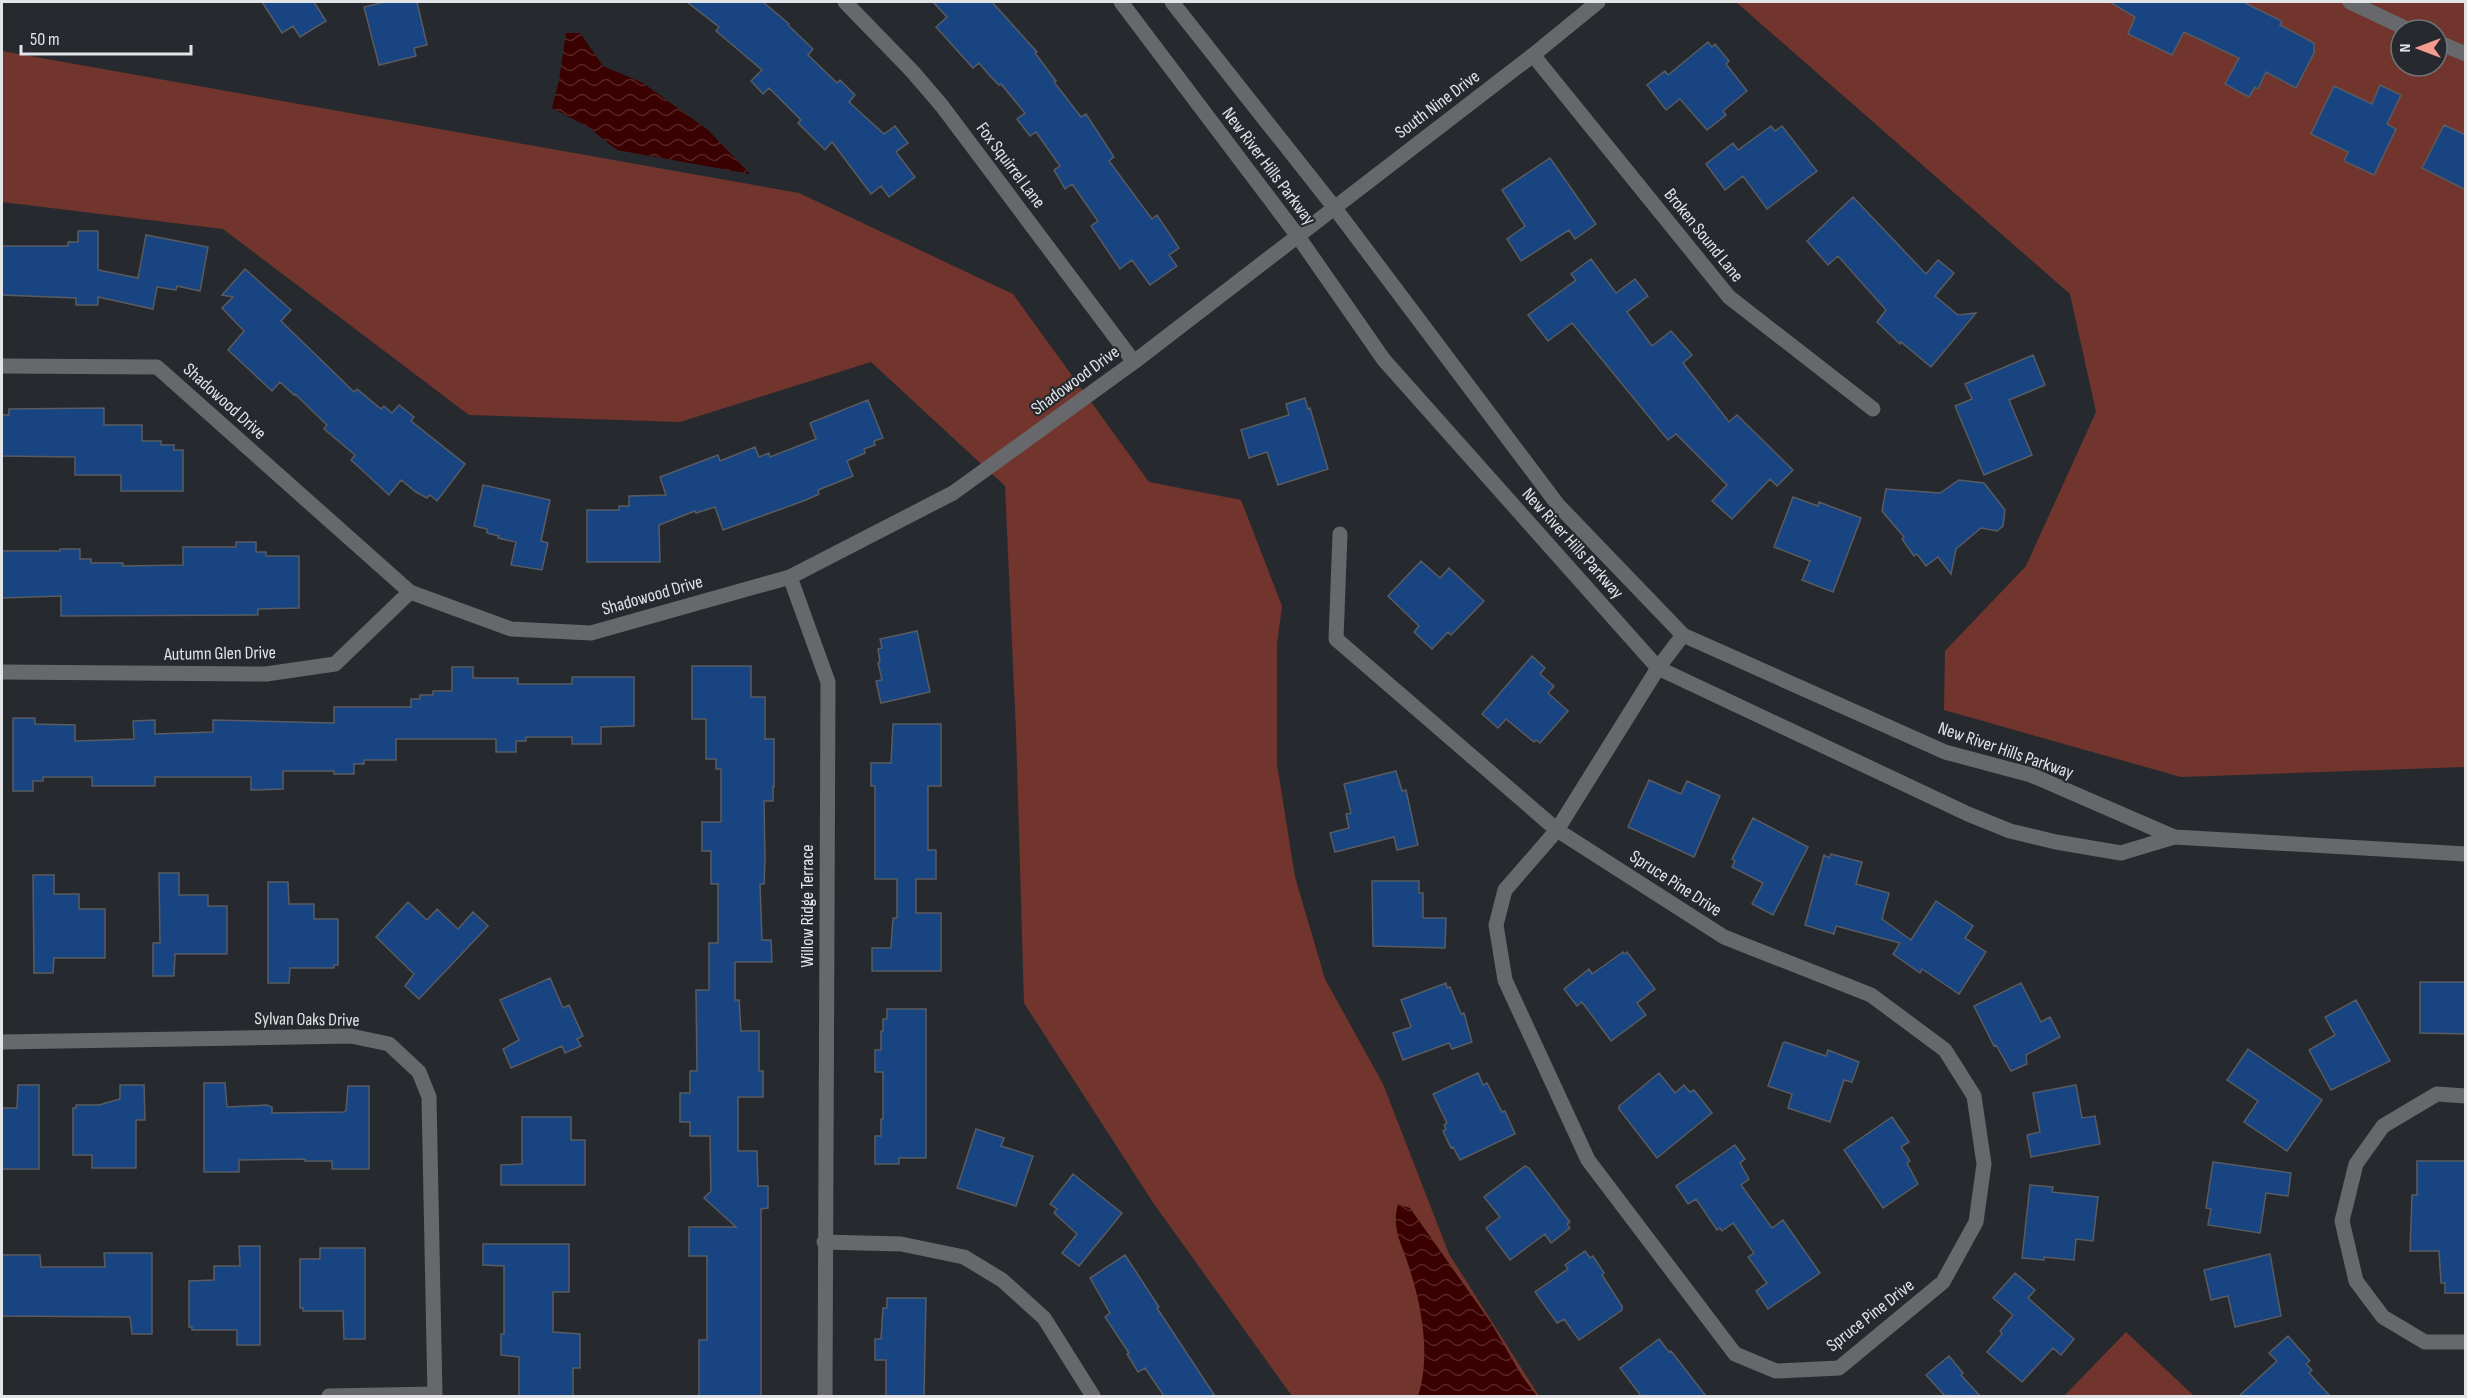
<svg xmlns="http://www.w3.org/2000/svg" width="2467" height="1398" viewBox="0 0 2467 1398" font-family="'Sofia Sans Condensed',sans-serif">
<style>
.green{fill:#72352d;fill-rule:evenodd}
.water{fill:url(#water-waves)}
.building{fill:#184481;stroke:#585c62;stroke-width:1.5}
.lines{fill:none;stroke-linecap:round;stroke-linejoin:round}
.minor{stroke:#66686b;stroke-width:15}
.tertiary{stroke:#66686b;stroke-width:15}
.labels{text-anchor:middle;stroke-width:4.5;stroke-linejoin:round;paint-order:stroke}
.street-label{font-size:18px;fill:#e2e4e8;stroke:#262a2f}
</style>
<defs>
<pattern id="water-waves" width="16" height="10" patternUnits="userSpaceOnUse" patternTransform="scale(1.5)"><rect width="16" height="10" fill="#3b0000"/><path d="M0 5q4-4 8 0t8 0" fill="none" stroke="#572525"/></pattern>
</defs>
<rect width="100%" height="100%" fill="#262a2f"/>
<path class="green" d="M1736,2H2465V767L2181,777L1944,710L1945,651L2026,566L2096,412L2070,294ZM2401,30H2437V66H2401Z
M2,51L799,193L1013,294L1149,482L1241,500L1282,606L1277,644V764L1295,877L1325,979L1383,1084L1449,1254L1539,1396H1292L1154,1204L1024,1003L1016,732L1005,486L871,362L680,422L469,415L223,229L2,202Z
M2126,1332L2194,1396H2064Z"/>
<path class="water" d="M566,33H580L603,66L643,83L708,130L750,174L617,150L588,127L552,108L559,80Z
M1398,1204L1410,1208L1491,1323L1522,1376L1537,1396H1418C1431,1356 1422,1307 1409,1267C1402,1244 1391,1229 1398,1204Z"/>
<path class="building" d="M262,2H314L326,21L300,37L293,26L282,33Z
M385,2H417L427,45L414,48L416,56L379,65L364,7Z
M687,2H763L789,24L788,25L813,49L808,55L837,83L840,80L855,95L849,102L884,134L895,126L908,143L896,152L915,177L889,197L881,186L871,194L832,142L825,150L798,123L801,120L769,88L763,94L751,81L762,70L716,31L719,27Z
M933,2H992L1037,52L1035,53L1056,81L1054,82L1081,117L1086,114L1114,157L1109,161L1152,219L1157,215L1179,248L1169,255L1177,266L1150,285L1132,260L1120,269L1091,226L1098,221L1072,184L1065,189L1054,170L1060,166L1036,132L1030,136L1017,119L1025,113L1001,84L999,85L990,76L979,63L973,68L936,27L947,17Z
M2110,2H2243L2282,21L2280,25L2314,43V53L2296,88L2266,72L2258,89L2255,87L2249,97L2225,84L2239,58L2184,32L2172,55L2128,34L2135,17Z
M1708,42L1712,47L1715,44L1729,61L1726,64L1747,91L1723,111L1726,115L1707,130L1680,99L1666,110L1647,85L1665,71L1668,75Z
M2380,85L2401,95L2387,124L2396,129L2374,175L2344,161L2348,152L2311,134L2334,86L2372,104Z
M2444,125L2466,135V190L2422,168Z
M1771,126L1775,131L1782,126L1817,171L1767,209L1743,176L1725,190L1706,164L1733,143L1738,150Z
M1550,158L1596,224L1575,239L1569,230L1521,261L1507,239L1525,226L1502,190Z
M1853,197L1926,274L1938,260L1954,273L1935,296L1958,315L1976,313L1931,367L1901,342L1900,344L1877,322L1886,310L1838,256L1828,265L1807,241Z
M78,231H98V270L138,278L146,235L208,247L200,291L177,286L176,290L157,287L153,309L98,297V305H76V298L2,295V246H68V242H78Z
M1591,259L1616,293L1635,279L1648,296L1627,312L1652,346L1671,331L1692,355L1683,363L1729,422L1737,415L1793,470L1777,486L1770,479L1732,519L1712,501L1727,485L1676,434L1668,440L1572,323L1548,341L1528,315L1576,280L1571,274Z
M245,269L291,310L281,321L354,392L357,389L381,409L384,406L392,413L399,405L414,417L411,421L465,464L437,501L430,495L427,498L416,492L401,480L389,495L351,460L355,455L324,429L327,425L295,394L294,395L280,382L272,391L228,350L244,331L222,308L233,297L222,295Z
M2033,355L2045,385L2009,400L2032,455L1984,475L1955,406L1972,399L1965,384Z
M1305,398L1308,409L1310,408L1328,469L1278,485L1267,452L1249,458L1241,430L1289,415L1286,404Z
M868,400L883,438L874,441L875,445L864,449L865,453L847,461L853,476L818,490L819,494L806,500L723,530L715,507L696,513L695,511L659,525L660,562H587V510H619V506H629V496L666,495L660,477L718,455L720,461L755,447L759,457L769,453L770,457L816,439L810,423Z
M104,408V425H142V441H161V445H174V450H183V491H121V475H75V457L2,456V415H9V409Z
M1959,480L1984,483L2005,510L2003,526L1997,531L1981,528L1956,549L1951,574L1938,557L1926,566L1917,554L1914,556L1902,539L1904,537L1882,511L1886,489L1940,493Z
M483,485L550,500L541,541L548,543L542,570L511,565L516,542L498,538L499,536L487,533V529L474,526Z
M1793,497L1818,506L1819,502L1861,518L1833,592L1802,580L1810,561L1774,547Z
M236,542H256V552H266V556H299V608L258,609V615L61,616V596L2,598V551H60V549H80V559H91V563H123V566L183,565V547H236Z
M1421,561L1440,578L1449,568L1484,601L1451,635L1448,632L1432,649L1414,632L1419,626L1388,596Z
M917,631L930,692L881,703L876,681L882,680L878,663L880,662L878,649L882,648L880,639Z
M1532,656L1545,668L1540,674L1554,686L1548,693L1568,711L1540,743L1536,740L1534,742L1506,719L1498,728L1482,714Z
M692,666H751V697H765V739H774V787H773V801H764L765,860L764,884H760L762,940H771L772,962H735V1000H739L741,1031H759V1071H763V1097H738V1151H757L758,1186H768V1208L761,1209V1396H699V1340H707V1256H689V1227H736L704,1198L711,1191L710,1136H690V1122H680V1093H690V1071H697L696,990H709V943H718V884H711V851H702V822H721V769H716V759H706V719H692Z
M452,667H473V678H518V684H572V677H634V726L601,727V744H572V737H526V741H516V752H496V739H396V760H364V764H354V774H334V771H283V789L251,790V777H155V786H92V777H43V781H33V791H13V718H35V724L75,725V741L134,739L133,721L155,720V734L213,732V720L334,723V707H411V699H420V695H433V691H452Z
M893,724H941V786H928V850H936V879H916V913H941V971H872V948H891L893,918H897V879H875V786H871V763H891Z
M1396,771L1402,791L1406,790L1418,845L1397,850L1394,837L1335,852L1330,833L1349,828L1346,814L1351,813L1344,784Z
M1649,780L1681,794L1687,781L1720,796L1694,857L1628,827Z
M1753,818L1808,847L1773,915L1752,904L1763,883L1732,867L1735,861L1732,859Z
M1831,854L1862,862L1856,884L1889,893L1882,919L1911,940L1936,901L1973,926L1965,938L1986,952L1959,994L1922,969L1920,973L1893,954L1900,943L1836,926L1834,934L1805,925L1824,855L1829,858Z
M159,873H179V895H208V906H227V954H175L174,976H153V943H160Z
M33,875H54V894H79V909H105V958H54L53,973H34Z
M1372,881H1419V893H1423V918H1446L1445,948L1373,946Z
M268,882H288L289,904H314V919H338V965H334V968H290L289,983H268Z
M408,902L427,920L437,909L458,929L473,912L488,926L419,999L405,986L414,974L376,937Z
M1623,952L1624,954L1627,952L1655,989L1637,1003L1646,1015L1611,1041L1582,1002L1577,1006L1564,989L1589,969L1592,974Z
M550,978L563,1008L569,1005L583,1036L577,1039L581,1046L565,1053L562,1046L511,1068L503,1049L519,1040L500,1000Z
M2420,982H2466V1034L2420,1033Z
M1446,983L1447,988L1450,987L1461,1014L1464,1013L1472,1042L1452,1049L1449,1043L1403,1060L1393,1033L1411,1027L1401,1000Z
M2021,983L2041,1022L2050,1017L2060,1037L2026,1055L2027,1064L2011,1071L1996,1045L1994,1046L1974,1006Z
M2356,1000L2390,1061L2331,1090L2309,1050L2335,1035L2325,1017Z
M887,1009H926V1158H899V1164H875V1136H881V1119H883V1072H875V1050H881V1031H883V1019H887Z
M1785,1042L1826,1056L1828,1050L1859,1062L1852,1082L1844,1080L1830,1122L1788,1108L1792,1094L1768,1086L1783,1043Z
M2248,1049L2322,1100L2287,1151L2244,1122L2258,1101L2227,1080Z
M1478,1073L1483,1085L1487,1083L1502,1112L1505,1111L1515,1134L1460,1160L1453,1147L1451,1148L1443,1131L1446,1129L1444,1125L1447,1123L1433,1094Z
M1659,1073L1675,1093L1684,1085L1690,1092L1694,1090L1712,1113L1657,1158L1619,1109V1106Z
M204,1083H225L227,1107L267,1105L272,1107V1113L344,1112L346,1110L348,1086H369V1169H332V1161H305V1159L239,1160V1172H204Z
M18,1085H39V1169H2V1108H17Z
M120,1085H144L145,1120H136V1168H92V1155H73V1108H76V1105H99L120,1099Z
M2076,1085L2082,1118L2095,1116L2100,1144L2031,1157L2027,1135L2040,1132L2033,1093Z
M522,1117H571V1140H585V1185H501V1165L522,1164Z
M1892,1117L1909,1142L1901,1147L1910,1161L1907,1163L1918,1184L1883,1208L1844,1150Z
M976,1129L1004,1138L1001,1146L1033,1156L1016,1206L957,1188Z
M1735,1145L1745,1159L1740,1163L1749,1179L1741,1185L1772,1228L1783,1220L1820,1273L1768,1309L1756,1291L1767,1283L1748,1257L1754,1253L1733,1223L1722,1231L1720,1228L1717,1230L1696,1199L1688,1204L1676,1186Z
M2417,1161H2465L2466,1293H2445V1283H2441L2439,1251H2410L2412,1195H2417Z
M2213,1162L2291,1173L2288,1196L2266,1193L2260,1233L2208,1225L2211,1209L2206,1208Z
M1525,1166L1529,1168L1570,1222L1567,1224L1570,1228L1551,1243L1545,1234L1510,1260L1486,1228L1500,1217L1484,1197Z
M1073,1174L1122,1213L1079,1266L1062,1253L1077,1234L1054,1213L1057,1209L1050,1204Z
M2030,1185L2053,1187L2052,1192L2098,1197L2093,1241L2076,1239L2074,1260L2044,1257V1260L2022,1258Z
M483,1244H569V1292H553V1332L580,1334V1368H573V1396H519V1357L501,1355V1334H504V1266L483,1265Z
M239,1246H260V1345H237V1330H192V1327H189V1281L214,1280V1266H240Z
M320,1248H365V1339H344L343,1311H303V1308H300V1259H320Z
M1585,1251L1590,1258L1593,1256L1604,1273L1602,1275L1622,1306V1310L1579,1340L1564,1319L1557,1323L1535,1292L1568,1269L1565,1265Z
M104,1253H152V1334H132L130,1317L2,1316V1255H40L41,1267H105Z
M2270,1254L2281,1316L2235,1327L2228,1296L2211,1300L2204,1270Z
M1125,1255L1159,1307L1157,1308L1215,1396H1164L1145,1368L1138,1372L1127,1354L1129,1353L1105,1317L1110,1313L1090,1278Z
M2015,1273L2035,1290L2028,1298L2074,1339L2061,1355L2053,1348L2022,1382L1987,1352L2002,1334L2000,1331L2013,1315L1993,1298Z
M887,1298H926L924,1396H886V1360H875V1339H881L883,1308H887Z
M2288,1336L2310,1361L2306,1364L2312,1370L2309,1373L2330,1396H2239L2277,1361L2269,1353Z
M1659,1339L1669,1352L1671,1351L1706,1396H1641L1620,1368Z
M1949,1356L1963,1373L1961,1375L1980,1396H1945L1926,1375Z"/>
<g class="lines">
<path class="minor" d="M845,2L912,71L942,106L1134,362
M2350,2L2409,30
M2437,42L2466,54
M1533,55L1729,297L1873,409
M2,366L157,367L410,592L511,629L591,633L790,577L953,493L1134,362L1533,55L1598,2
M1340,534L1336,639L1557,830L1658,668L1683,635
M790,577L828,682L825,1396
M2,672L266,674L335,664L410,592
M1557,830L1724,937L1871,995L1945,1050L1974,1096L1984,1164L1976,1222L1943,1282L1839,1368L1776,1371L1735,1354L1588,1160L1505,980L1496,925L1505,890Z
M2,1042L351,1036L389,1044L419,1072L429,1097L435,1396
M2466,1096L2437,1094L2383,1126L2356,1164L2342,1221L2356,1281L2383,1317L2425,1342H2466
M824,1242L901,1244L964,1257L1002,1280L1044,1318L1093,1396
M329,1396L435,1394"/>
<path class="tertiary" d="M1121,2L1297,235L1384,360L1658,668L1968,814L2010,831L2056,842L2121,853L2174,837
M1172,2L1334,207L1558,505L1683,635L1945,752L2031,775L2174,837L2466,854"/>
</g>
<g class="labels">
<g class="street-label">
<text transform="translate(1437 104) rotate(-37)" y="6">South Nine Drive</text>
<text transform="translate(1011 165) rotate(53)" y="6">Fox Squirrel Lane</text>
<text transform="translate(1269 166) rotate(53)" y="6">New River Hills Parkway</text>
<text transform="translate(1704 235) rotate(51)" y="6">Broken Sound Lane</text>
<text transform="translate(1075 380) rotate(-36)" y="6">Shadowood Drive</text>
<text transform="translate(225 401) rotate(42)" y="6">Shadowood Drive</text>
<text transform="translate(1573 543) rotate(48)" y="6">New River Hills Parkway</text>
<text transform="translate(652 595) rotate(-16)" y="6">Shadowood Drive</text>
<text transform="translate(220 653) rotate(-1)" y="6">Autumn Glen Drive</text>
<text transform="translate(2006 750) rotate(19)" y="6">New River Hills Parkway</text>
<text transform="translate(1676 883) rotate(33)" y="6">Spruce Pine Drive</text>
<text transform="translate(807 906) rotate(-90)" y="6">Willow Ridge Terrace</text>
<text transform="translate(307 1019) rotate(1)" y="6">Sylvan Oaks Drive</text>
<text transform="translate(1870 1315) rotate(-38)" y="6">Spruce Pine Drive</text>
</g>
</g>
<rect width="2467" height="1398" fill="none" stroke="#e2e4e8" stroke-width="6"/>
<g transform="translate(2419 48) rotate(270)"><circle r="28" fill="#262a2f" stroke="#717479" stroke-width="1.5"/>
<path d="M0-4.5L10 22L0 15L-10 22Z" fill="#f59c90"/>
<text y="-9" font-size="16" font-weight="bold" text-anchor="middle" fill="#e2e4e8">N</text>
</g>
<path d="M21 45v9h170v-9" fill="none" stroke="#e2e4e8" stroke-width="3"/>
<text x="30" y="45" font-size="18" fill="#e2e4e8" stroke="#262a2f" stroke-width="4.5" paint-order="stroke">50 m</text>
</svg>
